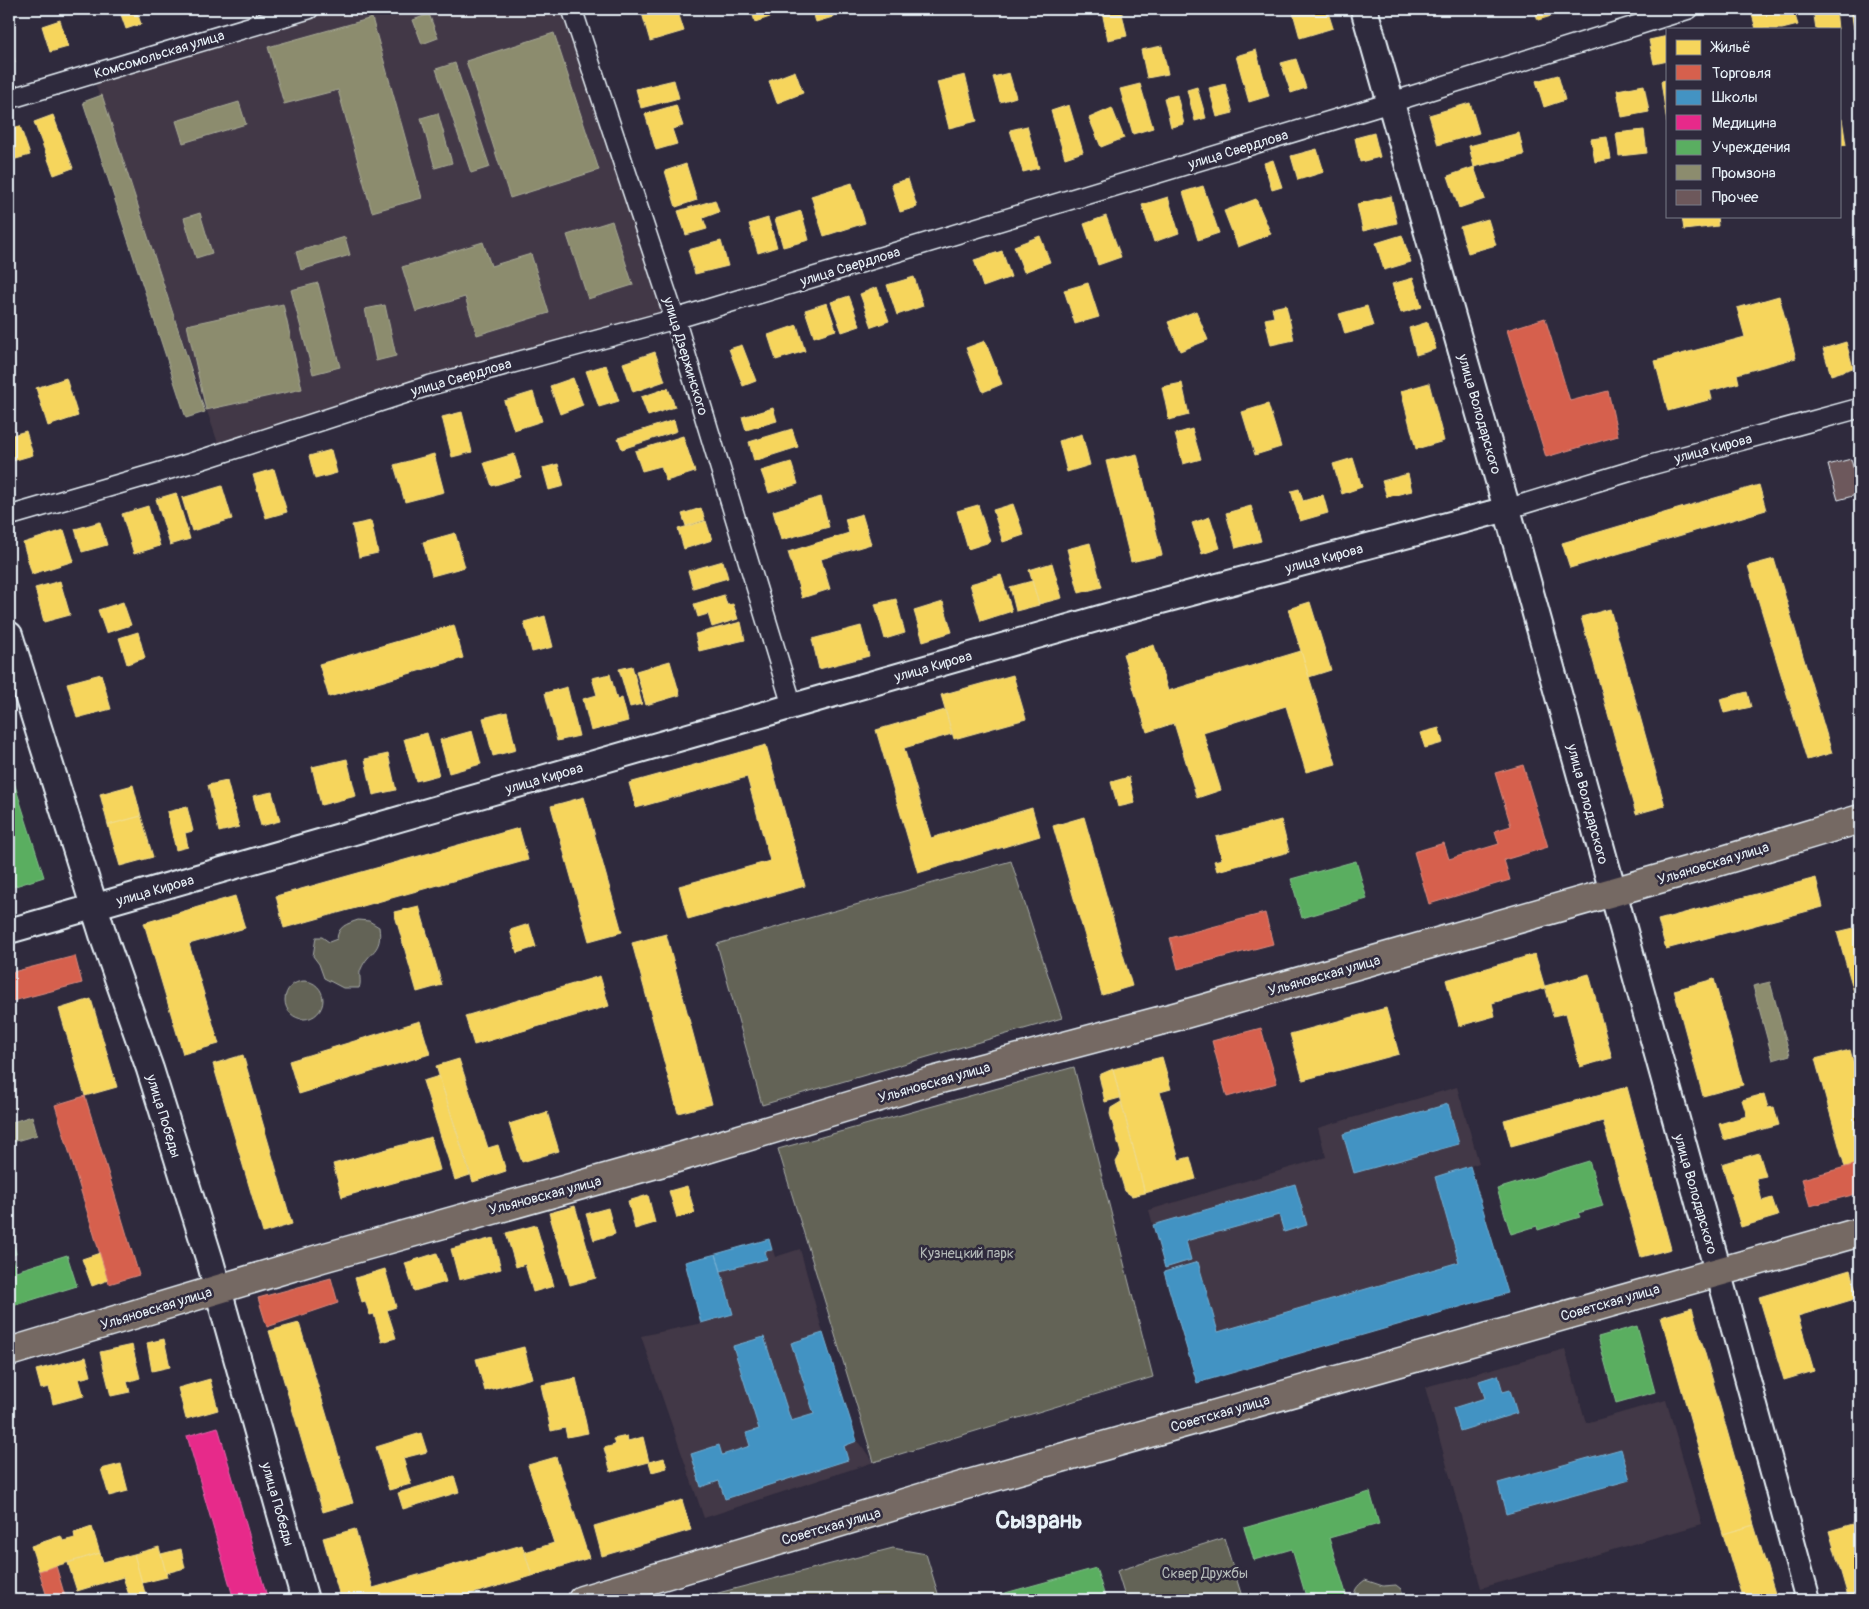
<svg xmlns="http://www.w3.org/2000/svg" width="1869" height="1609" viewBox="0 0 1869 1609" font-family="Pangolin,sans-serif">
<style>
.built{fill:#423846}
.green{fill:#646456;stroke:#a6aaa7}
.homes{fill:#f6d55c;stroke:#f2dd8b}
.shops{fill:#d6604d;stroke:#db8c80}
.schools{fill:#4393c3;stroke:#74afd3}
.health{fill:#e7298a;stroke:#e765ab}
.public{fill:#5aae61;stroke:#85c28e}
.industry{fill:#8c8c6e;stroke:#a8aa97}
.building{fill:#6d585b;stroke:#e8f1f8}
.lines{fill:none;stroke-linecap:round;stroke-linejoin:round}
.minor-casing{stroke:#e8f1f8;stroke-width:22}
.tertiary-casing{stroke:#e8f1f8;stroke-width:28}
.secondary-casing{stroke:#e8f1f8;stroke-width:30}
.primary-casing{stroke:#e8f1f8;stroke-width:31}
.minor{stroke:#2f2a3d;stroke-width:19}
.tertiary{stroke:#2f2a3d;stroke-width:24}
.secondary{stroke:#2f2a3d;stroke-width:26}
.primary{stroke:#756964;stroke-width:28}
.labels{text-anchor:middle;stroke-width:5;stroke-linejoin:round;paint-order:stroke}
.street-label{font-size:14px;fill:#e8f1f8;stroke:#2f2a3d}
.park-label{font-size:14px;fill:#b3b9b7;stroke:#2f2a3d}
.town-label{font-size:24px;font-weight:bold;fill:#e8f1f8;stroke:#2f2a3d}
</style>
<rect width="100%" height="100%" fill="#2f2a3d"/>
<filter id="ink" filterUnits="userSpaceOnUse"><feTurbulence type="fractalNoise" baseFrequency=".02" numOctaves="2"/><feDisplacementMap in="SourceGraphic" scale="10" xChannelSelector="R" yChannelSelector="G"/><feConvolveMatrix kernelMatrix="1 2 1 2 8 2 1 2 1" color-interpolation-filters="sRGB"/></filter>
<g filter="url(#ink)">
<path class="built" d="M312,9H568L672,310L220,449L93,77Z
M1457,1087L1479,1163L1470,1166L1508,1293L1197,1383L1149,1210L1326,1157L1318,1128Z
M770,1240L775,1257L800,1249L823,1333L857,1441L874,1462L704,1518L641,1336L702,1323L685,1262Z
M1565,1349L1586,1423L1666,1400L1702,1524L1481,1588L1425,1387Z"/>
<path class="green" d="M1011,861L1062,1018L762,1105L717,944Z
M358,920L369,921L379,927C383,953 369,950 361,969C358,975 362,981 359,988H343L324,978L319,964L313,956L316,937H322L329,942L337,939C338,926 347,924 358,920Z
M285 1000a19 19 0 1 1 38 0a19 19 0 1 1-38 0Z
M1074,1067L1153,1377L874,1462L778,1149Z
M1224,1538L1243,1600H1126L1117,1571Z
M893,1548L926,1554L940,1600H691Z
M1365,1580L1383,1586L1396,1585L1401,1589L1404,1600H1356C1352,1591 1357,1586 1365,1580Z"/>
<path class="homes" d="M119,9H136L141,24L126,29Z
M179,9H196L180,13Z
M645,9H677L684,31L650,41L641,10Z
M751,9H774L776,15L755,22Z
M812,9H830L833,17L816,22Z
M1121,9L1127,36L1108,40L1102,12Z
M1292,9H1327L1333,28L1300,38Z
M1534,9H1575L1538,20Z
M1761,9H1793L1798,25L1782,29H1756L1751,11Z
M1813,9H1836L1838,29H1816Z
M1851,9H1860V28L1854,29Z
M60,20L68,47L50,52L42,26Z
M1668,36V61L1654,64L1649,40Z
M9,40L15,62L9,64Z
M1162,46L1168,74L1147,78L1141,50Z
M1256,50L1269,96L1249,102L1236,56Z
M1296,59L1306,88L1291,93L1281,63Z
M795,71L803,93L777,103L769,81Z
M1009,73L1016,97L1000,102L993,77Z
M965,75L977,121L949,128L937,82Z
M1558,75L1565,100L1544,107L1536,81Z
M674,80L679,98L641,108L636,89Z
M1668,80V123H1667L1661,81Z
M1140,84L1153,128L1133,134L1120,89Z
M1225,84L1233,113L1217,117L1209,88Z
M1644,85L1649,112L1622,117L1617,90Z
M1197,87L1206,118L1195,121L1187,90Z
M1177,95L1184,124L1171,127L1164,98Z
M1470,103L1479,133L1438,145L1429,115Z
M676,105L683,126L672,129L677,144L656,150L645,114Z
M1069,105L1083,152L1065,158L1051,111Z
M1112,108L1124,138L1101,147L1089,118Z
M53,115L73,168L54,175L34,122Z
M1840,119H1842L1846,145L1840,146Z
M20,126L30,155L9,161V129Z
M1027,126L1039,168L1023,172L1010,130Z
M1644,130L1647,153L1619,156L1616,133Z
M1374,133L1380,157L1360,162L1355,138Z
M1519,133L1524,155L1474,167L1469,146Z
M1607,137L1611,159L1595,162L1591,139Z
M1317,149L1324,172L1298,180L1291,156Z
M1273,160L1282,187L1272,190L1264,163Z
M686,164L697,200L676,207L665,171Z
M1474,167L1485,199L1459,208L1448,176Z
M908,179L917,207L900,212L891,184Z
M852,183L865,223L824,236L811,196Z
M1203,186L1219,233L1198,240L1183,192Z
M1391,196L1397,223L1363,231L1357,204Z
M1168,197L1179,233L1154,242L1142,205Z
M1256,199L1271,234L1238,247L1224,211Z
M715,200L719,212L703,218L707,229L686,235L678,211Z
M801,211L809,240L783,247L775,219Z
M1106,216L1121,257L1098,265L1084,224Z
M1682,216H1717L1718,226L1684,230Z
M768,218L777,247L758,253L749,224Z
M1488,219L1496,245L1468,253L1460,227Z
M1402,235L1411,262L1384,270L1376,243Z
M1040,236L1050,262L1024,272L1014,246Z
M721,241L728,266L695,274L688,250Z
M1002,251L1011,277L983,287L974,260Z
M914,277L923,306L897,315L887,285Z
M1413,278L1422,307L1401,313L1392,284Z
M1088,283L1099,317L1075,324L1064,290Z
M877,287L889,321L872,327L860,294Z
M849,296L860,326L842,332L831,302Z
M1779,296L1796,358L1737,374L1739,383L1710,391L1712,399L1668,411L1655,361L1745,337L1737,308Z
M827,303L836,330L814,337L805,310Z
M1286,305L1294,340L1271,345L1265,319L1274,317L1272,308Z
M1367,306L1373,326L1345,334L1339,314Z
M1196,311L1208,340L1180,351L1168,322Z
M1428,322L1436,349L1416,355L1409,328Z
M797,325L805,351L776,360L768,335Z
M985,341L1002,384L983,392L966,348Z
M1846,342L1853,368L1831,375L1823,349Z
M742,345L756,381L743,386L729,349Z
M655,352L665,381L633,392L623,363Z
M606,365L619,401L599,407L586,371Z
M66,378L78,416L48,426L36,388Z
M573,378L583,405L560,414L550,386Z
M1182,383L1189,415L1169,420L1162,387Z
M1429,383L1444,441L1416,449L1401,391Z
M668,388L675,407L648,416L641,397Z
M533,392L542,421L514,430L504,401Z
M1268,404L1281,447L1255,455L1242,412Z
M773,408L777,421L746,430L742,417Z
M462,412L472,452L452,457L442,417Z
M674,420L677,431L622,449L618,438Z
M792,429L798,447L754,461L749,442Z
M1192,429L1201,459L1183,464L1175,434Z
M26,431L33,455L9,462V436Z
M1082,434L1090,465L1067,472L1059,441Z
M683,436L695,472L666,481L661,466L642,471L635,451Z
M331,450L337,473L315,479L309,456Z
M434,454L444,492L405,502L394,465Z
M514,454L521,477L492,486L484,463Z
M1137,454L1162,555L1131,562L1106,461Z
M1353,458L1362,487L1342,494L1333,464Z
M791,462L798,484L769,493L761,471Z
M558,464L564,486L549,490L543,468Z
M274,469L287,512L266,518L253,475Z
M1408,474L1412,491L1387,497L1382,481Z
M1759,485L1766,510L1570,568L1562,543Z
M222,486L232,519L192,531L182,498Z
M1299,489L1303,501L1323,495L1328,513L1300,521L1291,491Z
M176,493L190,539L170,545L156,499Z
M821,497L829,527L781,540L773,511Z
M1013,504L1024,535L1003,542L993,510Z
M978,505L990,542L968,549L957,511Z
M148,506L160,546L134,554L122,514Z
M1251,506L1261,541L1236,548L1226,513Z
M701,508L705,520L686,526L682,514Z
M862,514L871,544L821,559L830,589L802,598L788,552L849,533L845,519Z
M1210,517L1220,548L1202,554L1192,523Z
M371,521L378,553L359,557L352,525Z
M706,521L712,540L684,549L678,529Z
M100,522L107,545L82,552L75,529Z
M64,530L74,561L32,574L23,543Z
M455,533L465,567L432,576L423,542Z
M1090,543L1102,587L1079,593L1067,549Z
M1774,559L1832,753L1807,760L1748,566Z
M723,561L728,578L693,588L688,571Z
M1052,563L1062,598L1039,604L1029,570Z
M1001,575L1012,611L981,621L970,584Z
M60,581L70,615L44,622L35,588Z
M1032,581L1039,605L1016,611L1010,587Z
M724,595L727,605L733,604L738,619L712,627L708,614L698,617L694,604Z
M896,599L905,633L885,639L875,604Z
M123,602L131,625L106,633L98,610Z
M943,602L952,632L923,641L914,611Z
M1310,602L1331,670L1309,677L1288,609Z
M1610,609L1665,806L1636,814L1581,617Z
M545,616L553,647L532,652L524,622Z
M741,622L745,640L699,651L695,634Z
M454,625L463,658L329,697L319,664Z
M861,626L869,656L819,669L812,639Z
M138,632L145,658L127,664L119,638Z
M1154,645L1168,691L1301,651L1336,764L1306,772L1286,706L1203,732L1221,790L1197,798L1174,723L1147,732L1123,654Z
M670,661L680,695L646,705L636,671Z
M632,666L642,704L630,707L619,669Z
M101,674L111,709L77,718L67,683Z
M610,674L617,700L622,698L628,721L591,731L583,699L597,695L592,678Z
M1013,675L1026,719L954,739L941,695Z
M567,687L579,736L557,741L545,693Z
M1747,692L1751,707L1724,713L1720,699Z
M945,710L952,734L904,748L931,838L1032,808L1040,836L918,873L876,730Z
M507,712L516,750L493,756L483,718Z
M1439,728L1443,743L1425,748L1420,733Z
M472,731L481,764L449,773L440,740Z
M427,733L439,775L416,781L404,739Z
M766,745L805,886L688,919L679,886L770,861L747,777L636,808L629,783Z
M388,754L396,790L373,795L365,759Z
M347,759L356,796L321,805L312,767Z
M1129,777L1135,803L1118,807L1111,782Z
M227,781L239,827L219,832L208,785Z
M133,785L141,816L108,825L100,794Z
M272,792L280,821L261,826L253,796Z
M584,797L622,932L589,941L551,806Z
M187,807L193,831L185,833L188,847L176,850L167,812Z
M141,816L153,857L120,866L108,825Z
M1084,817L1132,986L1102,995L1053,826Z
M1281,820L1289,852L1217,871L1214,861L1222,859L1216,837Z
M519,828L528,860L284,928L276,896Z
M1816,878L1823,907L1666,949L1658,920Z
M235,896L245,928L189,944L219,1044L183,1054L144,923Z
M419,906L442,985L417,992L394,912Z
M529,924L536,947L517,953L510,930Z
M1854,928L1860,951V1013L1837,932Z
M666,934L712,1104L678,1113L632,943Z
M1535,954L1545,988L1492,1003L1495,1016L1459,1026L1446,980Z
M1589,974L1612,1058L1580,1067L1566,1013L1553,1016L1545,986Z
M600,976L609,1006L474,1045L465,1016Z
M1714,979L1743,1085L1703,1096L1674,990Z
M91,999L117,1087L85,1096L59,1009Z
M1386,1008L1399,1054L1303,1080L1290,1034Z
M420,1021L430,1054L299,1094L289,1061Z
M1850,1050L1860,1086V1163L1845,1167L1815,1059Z
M243,1055L292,1224L263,1233L213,1064Z
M1162,1057L1171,1089L1160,1092L1179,1160L1190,1157L1196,1179L1145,1193L1113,1069Z
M459,1059L488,1148L498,1145L506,1171L473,1182L436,1066Z
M1113,1069L1120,1098L1105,1102L1099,1075Z
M439,1076L470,1175L455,1180L423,1081Z
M1627,1087L1671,1249L1641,1257L1603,1121L1511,1146L1504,1120Z
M1764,1094L1768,1108L1774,1107L1779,1125L1724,1140L1719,1124L1747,1116L1742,1100Z
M1121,1102L1145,1193L1132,1196L1125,1191L1116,1162L1121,1153L1110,1114L1111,1108Z
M547,1112L559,1151L522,1162L509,1124Z
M431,1137L440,1170L342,1197L333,1164Z
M1759,1153L1766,1176L1756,1178L1762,1201L1772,1198L1778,1216L1741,1227L1722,1164Z
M687,1186L695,1213L677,1218L669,1191Z
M648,1195L655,1223L635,1229L628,1201Z
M575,1206L596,1278L570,1285L549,1213Z
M608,1208L615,1234L594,1240L586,1214Z
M536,1225L554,1286L533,1292L525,1264L516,1267L506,1233Z
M493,1238L501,1269L459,1280L451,1249Z
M100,1253L108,1280L92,1286L82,1259Z
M437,1253L446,1282L414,1291L405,1263Z
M385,1269L396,1307L387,1310L396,1338L382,1342L374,1314L370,1315L365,1301L362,1302L355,1278Z
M1850,1270L1858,1298L1798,1316L1814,1371L1784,1380L1759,1297Z
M1692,1308L1754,1525L1723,1534L1661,1317Z
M299,1323L353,1503L323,1512L269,1331Z
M164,1339L170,1367L152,1371L147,1343Z
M132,1345L140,1378L127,1382L130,1392L111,1396L100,1352Z
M524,1347L532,1378L485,1391L476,1359Z
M86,1357L91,1376L79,1379L84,1396L53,1404L49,1387L41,1389L36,1370Z
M576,1378L588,1433L567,1437L565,1428L551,1431L541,1385Z
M210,1379L218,1410L186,1419L178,1388Z
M421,1433L427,1452L403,1458L411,1484L389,1490L376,1447Z
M627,1436L628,1441L643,1437L649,1462L611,1472L604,1448L615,1445L613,1439Z
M556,1457L589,1558L532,1576L525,1552L554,1543L528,1465Z
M664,1458L667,1468L652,1472L649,1462Z
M121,1464L128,1491L109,1496L101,1469Z
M454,1476L459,1492L403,1509L398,1493Z
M682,1500L691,1530L602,1556L594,1526Z
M1853,1524L1860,1550V1600H1849L1829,1531Z
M1754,1525L1777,1600H1743L1723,1534Z
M92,1527L100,1553L39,1571L31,1546L61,1536L63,1541L75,1538L74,1533Z
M355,1529L373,1588L522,1545L532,1576L451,1600H341L323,1538Z
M159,1547L167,1577L142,1583L134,1554Z
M181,1549L185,1568L166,1573L161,1554Z
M100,1553L103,1562L134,1554L147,1600H123L122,1597L129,1595L123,1577L77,1591L68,1563Z"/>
<path class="shops" d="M1545,318L1570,401L1608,391L1618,436L1546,457L1507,330Z
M1523,765L1548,847L1504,860L1510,880L1429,904L1414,852L1444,843L1449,859L1499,844L1495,831L1511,826L1495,773Z
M1265,913L1273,944L1178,969L1170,938Z
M75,956L82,983L9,1002V973Z
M1261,1028L1277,1083L1227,1097L1212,1041Z
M85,1096L139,1275L109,1284L55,1105Z
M1860,1163V1193L1810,1206L1802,1179Z
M331,1278L338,1303L267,1327L258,1298Z
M56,1566L66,1600H48L39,1571Z"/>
<path class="schools" d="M1448,1104L1459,1144L1354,1173L1343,1134Z
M1470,1166L1508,1293L1197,1383L1164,1272L1198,1262L1218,1332L1459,1262L1435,1177Z
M1295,1184L1307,1225L1284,1232L1279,1215L1186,1241L1191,1260L1165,1268L1153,1225Z
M769,1239L772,1250L765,1251L767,1259L721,1271L716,1254Z
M716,1254L733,1314L701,1323L685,1262Z
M823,1333L857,1441L844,1446L848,1460L725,1499L719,1481L701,1487L691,1454L719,1445L722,1455L750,1446L746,1433L759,1429L733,1346L764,1337L791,1421L814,1414L791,1343Z
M1498,1375L1503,1392L1510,1390L1517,1413L1460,1431L1453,1408L1485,1398L1479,1381Z
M1621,1449L1630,1480L1506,1514L1498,1483Z"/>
<path class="health" d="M218,1427L268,1600H234L187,1436Z"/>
<path class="public" d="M11,773L44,877L9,888V774Z
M1356,861L1367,899L1302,918L1291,879Z
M1589,1161L1603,1206L1578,1213L1580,1217L1538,1230L1537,1226L1511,1234L1497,1189Z
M9,1229L16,1254L9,1256Z
M11,1255L16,1271L67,1255L77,1286L9,1307V1256Z
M1637,1326L1655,1392L1616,1403L1598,1337Z
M1370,1492L1379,1524L1329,1538L1348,1600H1307L1292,1549L1254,1560L1244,1528Z
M1096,1568L1106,1600H999L998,1595Z"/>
<path class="industry" d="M429,14L438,38L422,44L413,20Z
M372,18L422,198L372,212L338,90L284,104L268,47Z
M554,33L599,170L510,198L466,61Z
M455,63L490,167L471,173L436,69Z
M102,95L205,412L186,418L83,102Z
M239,102L246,124L183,143L176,121Z
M438,113L452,163L435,168L421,118Z
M200,213L212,253L196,258L184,218Z
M612,221L633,285L588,299L567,235Z
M345,237L350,255L301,270L296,252Z
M483,242L491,266L531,254L549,313L477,335L465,297L416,312L402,267Z
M318,283L340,367L313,374L291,290Z
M283,304L302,389L206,410L187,325Z
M385,305L396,356L376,361L365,309Z
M1770,982L1790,1055L1773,1060L1753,986Z
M32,1116L37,1135L9,1143V1123Z"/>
<path class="building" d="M1851,459L1860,494L1838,500L1828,465Z"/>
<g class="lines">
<g class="minor-casing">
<path id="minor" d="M572,9L675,319L792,705
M9,99L309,9
M1507,509L1651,465L1860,408
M9,516L191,463L431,385L675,319L1373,108L1689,9"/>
</g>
<g class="tertiary-casing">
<path id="tertiary" d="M9,931L1131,609L1507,509
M1718,1271L1808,1600"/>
</g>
<g class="secondary-casing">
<path id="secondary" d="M1364,9L1507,509L1718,1271
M9,635L105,941L150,1069L210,1261L305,1600"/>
</g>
<g class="primary-casing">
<path id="primary" d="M9,1352L322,1258L670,1160L929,1082L1178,1016L1704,866L1860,819
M582,1600L944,1491L1860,1232"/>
</g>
<use href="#minor" class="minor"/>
<use href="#tertiary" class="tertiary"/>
<use href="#secondary" class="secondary"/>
<use href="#primary" class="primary"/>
</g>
</g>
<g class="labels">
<g class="street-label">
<text transform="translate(159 54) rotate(-17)" y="5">Комсомольская улица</text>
<text transform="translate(1238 149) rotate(-17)" y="5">улица Свердлова</text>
<text transform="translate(850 266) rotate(-17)" y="5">улица Свердлова</text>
<text transform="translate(686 356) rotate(73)" y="5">улица Дзержинского</text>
<text transform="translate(461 377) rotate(-16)" y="5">улица Свердлова</text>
<text transform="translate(1480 414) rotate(74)" y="5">улица Володарского</text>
<text transform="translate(1713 448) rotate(-15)" y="5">улица Кирова</text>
<text transform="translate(1324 558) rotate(-15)" y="5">улица Кирова</text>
<text transform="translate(933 666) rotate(-16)" y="5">улица Кирова</text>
<text transform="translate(544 778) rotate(-16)" y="5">улица Кирова</text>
<text transform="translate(1588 804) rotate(75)" y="5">улица Володарского</text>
<text transform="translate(1713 863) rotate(-17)" y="5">Ульяновская улица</text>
<text transform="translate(155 890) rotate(-16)" y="5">улица Кирова</text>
<text transform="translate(1324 975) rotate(-16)" y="5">Ульяновская улица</text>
<text transform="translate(934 1082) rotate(-16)" y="5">Ульяновская улица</text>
<text transform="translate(164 1116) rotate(73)" y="5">улица Победы</text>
<text transform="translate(1696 1194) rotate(74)" y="5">улица Володарского</text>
<text transform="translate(545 1195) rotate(-15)" y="5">Ульяновская улица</text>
<text transform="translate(1610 1302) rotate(-16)" y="5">Советская улица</text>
<text transform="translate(156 1308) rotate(-17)" y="5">Ульяновская улица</text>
<text transform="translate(1220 1413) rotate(-16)" y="5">Советская улица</text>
<text transform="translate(278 1504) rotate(74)" y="5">улица Победы</text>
<text transform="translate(831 1526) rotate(-16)" y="5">Советская улица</text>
</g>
<g class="park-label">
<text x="967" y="1258">Кузнецкий парк</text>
<text x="1205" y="1578">Сквер Дружбы</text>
</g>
<g class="town-label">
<text x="1039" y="1528">Сызрань</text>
</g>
</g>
<rect width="1869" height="1609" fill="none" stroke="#2f2a3d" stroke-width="30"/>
<rect x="15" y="15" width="1839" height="1579" fill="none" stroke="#e8f1f8" stroke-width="2" filter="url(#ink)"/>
<rect x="1666" y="28" width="175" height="190" fill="#2f2a3d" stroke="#797a88"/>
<rect x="1676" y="40" width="25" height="15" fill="#f6d55c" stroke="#797a88"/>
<text x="1712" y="52" font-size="15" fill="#e8f1f8">Жильё</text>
<rect x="1676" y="65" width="25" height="15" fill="#d6604d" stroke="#797a88"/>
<text x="1712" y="78" font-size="15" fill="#e8f1f8">Торговля</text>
<rect x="1676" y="90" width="25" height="15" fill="#4393c3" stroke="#797a88"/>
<text x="1712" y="102" font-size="15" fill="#e8f1f8">Школы</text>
<rect x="1676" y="115" width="25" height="15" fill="#e7298a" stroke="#797a88"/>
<text x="1712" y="128" font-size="15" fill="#e8f1f8">Медицина</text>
<rect x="1676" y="140" width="25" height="15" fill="#5aae61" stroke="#797a88"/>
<text x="1712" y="152" font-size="15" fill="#e8f1f8">Учреждения</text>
<rect x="1676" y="165" width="25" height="15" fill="#8c8c6e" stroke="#797a88"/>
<text x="1712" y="178" font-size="15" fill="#e8f1f8">Промзона</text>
<rect x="1676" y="190" width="25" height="15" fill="#6d585b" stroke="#797a88"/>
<text x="1712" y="202" font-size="15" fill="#e8f1f8">Прочее</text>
</svg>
